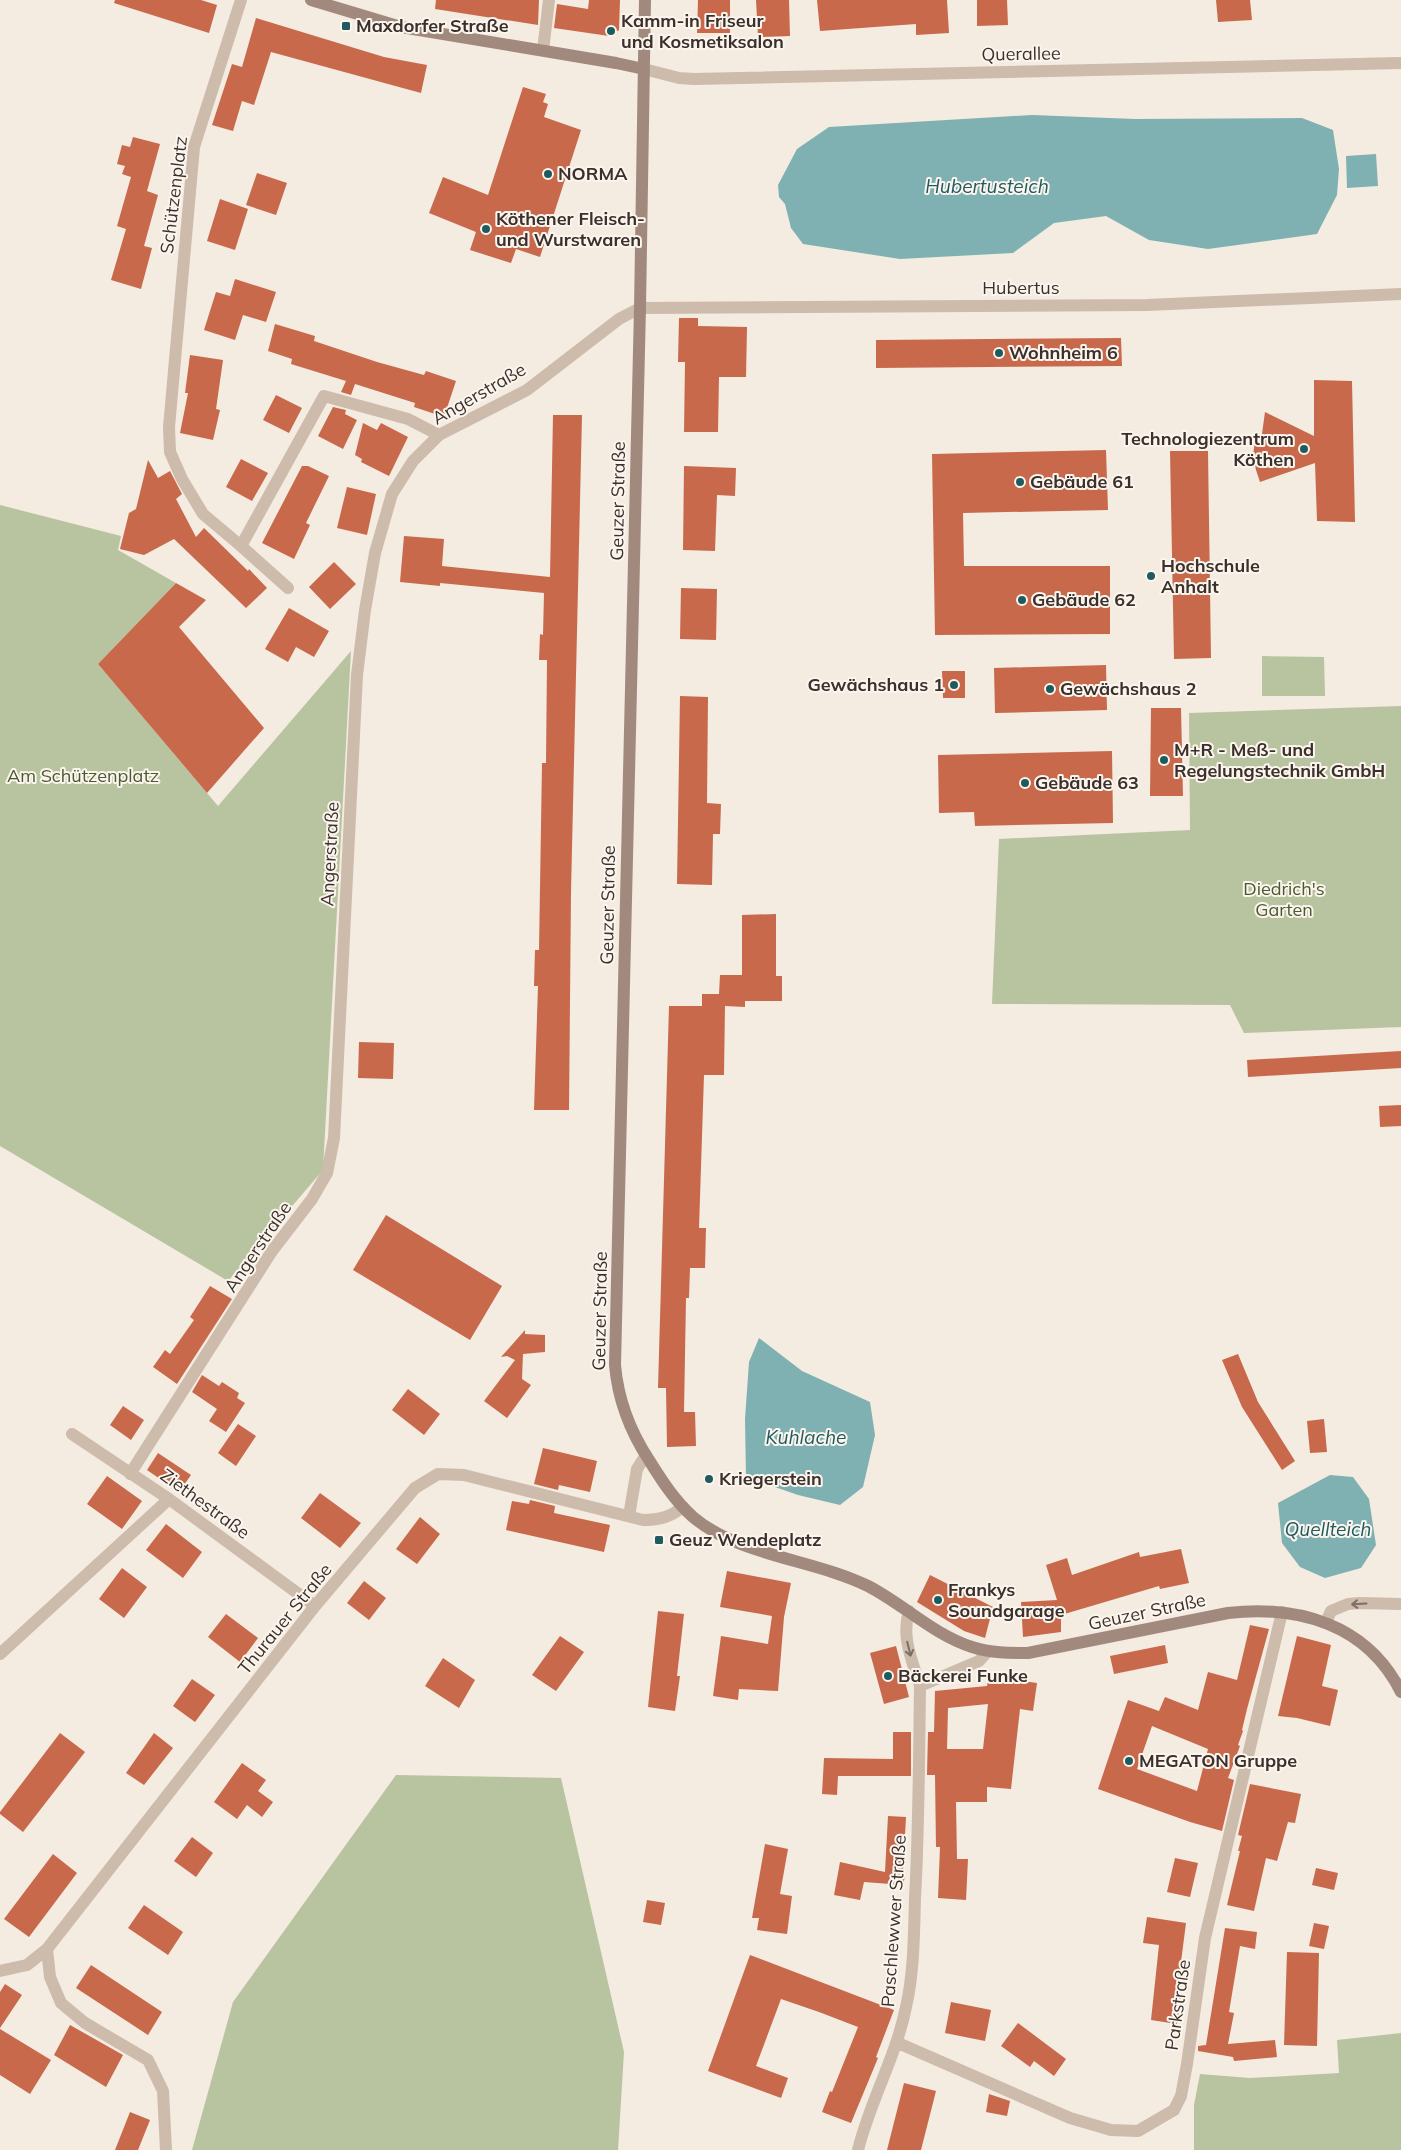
<svg xmlns="http://www.w3.org/2000/svg" width="1401" height="2150" viewBox="0 0 1401 2150" font-family="Mulish,sans-serif">
<style>
.green{fill:#b8c4a0}
.water{fill:#7fb0b2}
.building{fill:#c8694b;fill-rule:evenodd}
.lines{fill:none;stroke-linecap:round;stroke-linejoin:round}
.street{stroke:#cdbbac;stroke-width:12}
.secondary{stroke:#a18a7d;stroke-width:12}
.oneway{stroke:#7d6f65}
.poi-dot{fill:#1f5a5e;stroke:#fbf5ee;stroke-width:2}
.labels{text-anchor:middle;stroke-width:4;stroke-linejoin:round;paint-order:stroke}
.poi-label{font-size:18px;font-weight:bold;fill:#3b302b;stroke:#fbf5ee;text-anchor:start}
.street-label{font-size:18px;fill:#3b302b;stroke:#fbf5ee}
.park-label{font-size:18px;fill:#4a5a2e;stroke:#fbf5ee}
.water-label{font-size:19px;font-style:italic;fill:#1f5a5e;stroke:#fbf5ee}
</style>
<rect width="100%" height="100%" fill="#f4ebe1"/>
<path class="green" d="M0,505L121,536L118,550L176,583L98,664L218,806L351,651L323,1170L228,1281L0,1146Z
M1262,656L1324,657L1325,696H1262Z
M1401,706V1027L1244,1033L1230,1005L992,1004L999,839L1190,830L1189,713Z
M396,1775L561,1778L624,2052L618,2150H192L233,2002Z
M1401,2033V2150H1194V2105L1200,2074L1250,2078L1339,2073L1337,2040Z"/>
<path class="water" d="M1032,115L1135,119L1302,118L1333,130L1339,169L1337,195L1317,234L1208,249L1149,240L1106,216L1054,223L1013,253L900,259L803,244L791,228L785,204L779,197L778,185L797,149L829,127Z
M1376,154L1378,186L1347,188L1346,156Z
M759,1338L802,1371L870,1402L875,1435L863,1487L840,1505L798,1495L746,1477L745,1419L749,1362Z
M1330,1475L1353,1477L1369,1499L1376,1545L1361,1568L1325,1578L1300,1567L1282,1543L1278,1503Z"/>
<path class="building" d="M115,0H201L217,5L209,33L114,3Z
M436,0H539L538,25L435,9Z
M589,0H620L619,30L609,36L554,28L557,4L588,9Z
M698,0H730V33H697Z
M756,0H789L790,36L758,37Z
M817,0H947L949,33L916,35V24L820,31Z
M977,0H1007L1008,25L977,26Z
M1216,0H1250L1252,20L1218,22Z
M256,18L384,57L427,65L421,93L271,52L254,105L242,101L233,131L212,125L232,64L242,67Z
M523,87L546,94L543,102L548,104L544,117L581,130L540,257L516,249L511,263L470,250L476,232L429,213L443,177L488,195Z
M133,137L160,144L147,191L158,195L144,246L152,248L141,289L111,280L126,229L117,226L131,177L122,174L125,166L117,164L122,145L130,147Z
M257,173L287,183L276,215L246,205Z
M220,199L248,209L235,250L207,241Z
M235,279L276,292L266,322L243,315L235,340L204,330L216,292L230,296Z
M679,318H698V326L747,327L746,377H719L718,432H684L685,362H678Z
M275,324L315,336L314,341L377,362L424,375L426,371L456,381L444,417L414,407L415,403L355,384L351,395L341,392L346,381L291,364L292,359L268,351Z
M1121,338L1122,366L876,368V340Z
M190,355L223,360L216,409L220,410L213,440L180,433L188,393H185Z
M1314,380L1352,381L1355,522L1317,521L1315,463L1260,482L1256,470L1253,456L1255,440L1261,441L1265,412L1314,436Z
M276,395L302,408L289,433L263,420Z
M333,407L346,410L345,414L357,420L343,449L318,436Z
M553,415H582L571,892L569,1110H534L538,986H534L535,950H539L542,763H546L547,660H539L540,634L543,635L544,593L440,583V586L400,582L404,536L444,539L442,566L550,577Z
M363,423L377,430L381,423L408,437L389,476L361,462L362,459L355,455Z
M1106,450L1108,510L963,513L964,566H1110V634L935,635L932,454Z
M1170,451H1208L1211,658L1174,659Z
M241,459L268,473L252,501L226,487Z
M148,460L158,478L170,471L182,494L176,499L196,537L204,528L248,571L249,569L267,588L246,608L174,539L144,555L120,549L129,513L136,509Z
M302,466H308L329,476L306,523L310,525L294,559L262,543Z
M684,466L736,468L735,496L717,495L715,551L683,550Z
M347,487L376,494L367,535L337,528Z
M334,562L356,584L330,609L309,587Z
M176,583L206,600L179,627L264,728L207,793L98,664Z
M681,588L717,589L716,640L680,639Z
M289,608L329,631L314,657L296,647L288,662L265,649Z
M1106,665L1107,710L995,713L994,668Z
M942,671H965V698H943Z
M680,696L708,697L707,803L721,804L720,834H713L712,885L677,884Z
M1151,708H1181L1183,796H1150Z
M1112,751L1113,823L975,826L974,812L939,813L938,755Z
M776,914V976H782V1001H745V1007L725,1006L724,1075H704L699,1228H706L705,1268H690L689,1298H686L684,1412H695L696,1446L667,1447L666,1388H658L669,1006H702V994H719L720,975H742V915Z
M359,1042L394,1043L393,1079L358,1078Z
M1401,1051V1068L1248,1077L1247,1060Z
M1401,1105V1126L1380,1127L1379,1106Z
M386,1215L502,1286L470,1340L353,1270Z
M210,1286L232,1299L177,1384L153,1367L165,1350L170,1354L194,1320L190,1317Z
M525,1330V1334L545,1335V1352L523,1354L522,1379L531,1385L507,1418L484,1401L515,1360L507,1356L501,1357Z
M1238,1354L1258,1402L1295,1461L1282,1470L1242,1407L1222,1360Z
M202,1375L219,1386L222,1382L239,1393L237,1398L245,1403L226,1432L209,1421L217,1409L192,1392Z
M408,1389L440,1414L424,1435L392,1410Z
M123,1406L144,1420L131,1440L110,1425Z
M1324,1419L1327,1452L1310,1453L1307,1421Z
M238,1424L256,1436L236,1466L218,1453Z
M543,1448L597,1461L590,1492L559,1485L558,1490L534,1484Z
M158,1453L191,1475L179,1492L147,1470Z
M107,1476L142,1501L122,1529L87,1504Z
M320,1493L361,1523L340,1548L301,1518Z
M530,1500L555,1506L554,1513L610,1525L604,1552L506,1530L512,1501L529,1504Z
M420,1517L440,1534L417,1564L396,1549Z
M166,1524L202,1552L183,1578L146,1550Z
M1181,1549L1189,1583L1160,1589L1159,1586L1061,1615V1632L1023,1637L1021,1602L1057,1600L1046,1565L1067,1558L1072,1575L1139,1552L1140,1557Z
M122,1568L147,1587L124,1618L99,1599Z
M727,1571L791,1583L784,1617L778,1691L739,1689L738,1700L713,1696L721,1636L768,1644L772,1616L720,1607Z
M930,1575L993,1607L985,1638L964,1631L917,1602Z
M364,1581L386,1598L369,1620L347,1603Z
M658,1611L684,1614L677,1676H680L675,1711L648,1707Z
M226,1614L258,1638L240,1662L208,1637Z
M1250,1625L1269,1629L1247,1709L1242,1730L1243,1731L1238,1745L1240,1746L1228,1778L1234,1780L1222,1831L1190,1822L1098,1789L1128,1700L1159,1711L1165,1697L1198,1710L1208,1672L1237,1680ZM1152,1726L1208,1749L1197,1791L1137,1769Z
M560,1636L584,1652L556,1691L532,1675Z
M1297,1636L1331,1645L1322,1686L1338,1690L1330,1726L1297,1718L1278,1716Z
M1165,1645L1168,1663L1114,1674L1110,1656Z
M896,1646L909,1697L884,1704L870,1653Z
M443,1658L475,1680L459,1708L425,1686Z
M989,1676L1037,1683L1033,1711L1020,1709L1011,1789L987,1787V1802H956L957,1859H968L966,1900L938,1898L940,1847H936L935,1775H927L928,1732H934L935,1691L987,1686ZM988,1704L983,1749H947L948,1708Z
M192,1679L215,1695L195,1722L173,1706Z
M893,1732H911V1776H838L837,1795L822,1794L824,1758L893,1759Z
M60,1733L85,1752L23,1832L0,1814V1812Z
M154,1733L173,1748L144,1785L126,1773Z
M242,1763L266,1780L258,1791L273,1802L262,1817L247,1805L237,1819L214,1802Z
M1250,1784L1301,1794L1295,1823L1288,1822L1277,1861L1266,1858L1254,1911L1227,1905L1240,1851H1238L1242,1836L1238,1835Z
M888,1816L906,1817L903,1871H901V1875L905,1876L903,1885L864,1882L860,1900L834,1895L840,1862L885,1872Z
M192,1837L213,1853L196,1877L174,1861Z
M765,1844L788,1849L780,1894L792,1896L787,1934L757,1930L759,1918H752Z
M53,1854L77,1873L29,1937L4,1919Z
M1175,1858L1198,1863L1190,1897L1167,1892Z
M1316,1868L1338,1873L1334,1890L1312,1885Z
M647,1900L665,1903L661,1925L643,1922Z
M144,1905L183,1932L168,1955L128,1928Z
M1147,1917L1186,1923L1177,1993L1182,1994L1177,2024L1151,2020L1159,1945L1143,1943Z
M1314,1923L1329,1926L1324,1949L1309,1946Z
M1225,1928L1257,1932L1255,1949L1240,1946L1229,2012L1234,2013L1228,2044L1275,2040L1277,2057L1234,2061L1233,2057L1198,2051V2046L1206,2045Z
M1287,1952L1319,1953L1317,2046L1284,2045Z
M750,1955L894,2010L876,2057L878,2058L851,2123L822,2112L830,2091L832,2092L858,2027L819,2012L781,1999L756,2066L788,2078L781,2098L708,2071Z
M91,1965L162,2012L148,2035L76,1988Z
M5,1984L22,1995L0,2028V1992Z
M951,2002L991,2010L985,2041L945,2033Z
M1018,2023L1066,2059L1054,2076L1034,2061L1030,2067L1001,2046Z
M70,2025L123,2055L106,2087L54,2055Z
M0,2029L51,2060L30,2094L0,2075Z
M904,2083L936,2091L921,2150H887Z
M989,2094L1010,2101L1007,2116L986,2112Z
M130,2112L150,2120L138,2150H115Z"/>
<g class="lines">
<path class="street" d="M241,0L194,147L169,427L170,452L182,479L203,514L241,546
M543,50L549,0
M644,69L679,78L694,79L1401,63
M288,588L241,546L324,396L408,419L439,435
M72,1434L169,1499L315,1606
M130,1474L272,1251L312,1199L327,1173L334,1138L357,675L365,610L375,553L392,494L413,461L439,435L527,390L619,319L640,308L1147,305L1401,294
M629,1516L637,1469L646,1455
M909,1611C901,1637 912,1660 920,1686
M1326,1622L1331,1611L1348,1604L1360,1603L1401,1604
M0,1654L169,1499
M47,1949L50,1977L61,2003L85,2023L148,2060L163,2091L166,2150
M0,1971L27,1965L47,1949L315,1606L415,1488L438,1474L464,1475L643,1520C660,1520 670,1517 683,1507
M898,2043L1070,2118L1111,2130L1138,2131L1174,2110L1181,2096L1187,2064L1205,1938L1282,1612
M858,2150C870,2101 896,2057 906,2007C914,1973 914,1933 915,1898C919,1827 919,1757 920,1686L979,1661L988,1651"/>
<path class="secondary" d="M311,0L401,27L616,63L644,69
M645,0L640,308L615,1365C618,1400 630,1431 649,1460C662,1481 675,1501 693,1517C739,1556 813,1559 868,1586C903,1604 934,1635 972,1647C991,1653 1009,1653 1028,1653L1228,1613C1298,1605 1367,1624 1401,1692"/>
</g>
<defs><path id="oneway-shaft" d="M-6 0H5M1.5-3L5.5 0L1.5 3" fill="none" stroke-width="1.6" stroke-linecap="round" stroke-linejoin="round" transform="scale(1.25)"/></defs>
<g class="oneway">
<use href="#oneway-shaft" transform="translate(1359 1604) rotate(177)"/>
<use href="#oneway-shaft" transform="translate(909 1649) rotate(76)"/>
</g>
<g class="poi-dot">
<rect x="341" y="21" width="10" height="10" rx="2.5"/>
<circle cx="611" cy="31" r="5"/>
<circle cx="548" cy="174" r="5"/>
<circle cx="486" cy="229" r="5"/>
<circle cx="999" cy="353" r="5"/>
<circle cx="1304" cy="449" r="5"/>
<circle cx="1020" cy="482" r="5"/>
<circle cx="1151" cy="576" r="5"/>
<circle cx="1022" cy="600" r="5"/>
<circle cx="954" cy="685" r="5"/>
<circle cx="1050" cy="689" r="5"/>
<circle cx="1164" cy="760" r="5"/>
<circle cx="1025" cy="783" r="5"/>
<circle cx="709" cy="1479" r="5"/>
<rect x="654" y="1535" width="10" height="10" rx="2.5"/>
<circle cx="938" cy="1600" r="5"/>
<circle cx="888" cy="1676" r="5"/>
<circle cx="1129" cy="1761" r="5"/>
</g>
<g class="labels">
<g class="poi-label">
<text x="621" y="27">Kamm-in Friseur<tspan x="621" dy="21">und Kosmetiksalon</tspan></text>
<text x="356" y="32">Maxdorfer Straße</text>
<text x="558" y="180">NORMA</text>
<text x="496" y="225">Köthener Fleisch-<tspan x="496" dy="21">und Wurstwaren</tspan></text>
<text x="1009" y="359">Wohnheim 6</text>
<text x="1294" y="445" text-anchor="end">Technologiezentrum<tspan x="1294" dy="21">Köthen</tspan></text>
<text x="1030" y="488">Gebäude 61</text>
<text x="1161" y="572">Hochschule<tspan x="1161" dy="21">Anhalt</tspan></text>
<text x="1032" y="606">Gebäude 62</text>
<text x="944" y="691" text-anchor="end">Gewächshaus 1</text>
<text x="1060" y="695">Gewächshaus 2</text>
<text x="1174" y="756">M+R - Meß- und<tspan x="1174" dy="21">Regelungstechnik GmbH</tspan></text>
<text x="1035" y="789">Gebäude 63</text>
<text x="719" y="1485">Kriegerstein</text>
<text x="669" y="1546">Geuz Wendeplatz</text>
<text x="948" y="1596">Frankys<tspan x="948" dy="21">Soundgarage</tspan></text>
<text x="898" y="1682">Bäckerei Funke</text>
<text x="1139" y="1767">MEGATON Gruppe</text>
</g>
<g class="street-label">
<text transform="translate(1021 54) rotate(-1)" y="6">Querallee</text>
<text transform="translate(174 195) rotate(-83)" y="6">Schützenplatz</text>
<text x="1021" y="294">Hubertus</text>
<text transform="translate(479 394) rotate(-30)" y="6">Angerstraße</text>
<text transform="translate(618 501) rotate(-89)" y="6">Geuzer Straße</text>
<text transform="translate(330 854) rotate(-87)" y="6">Angerstraße</text>
<text transform="translate(608 905) rotate(-89)" y="6">Geuzer Straße</text>
<text transform="translate(258 1247) rotate(-56)" y="6">Angerstraße</text>
<text transform="translate(600 1311) rotate(-89)" y="6">Geuzer Straße</text>
<text transform="translate(205 1504) rotate(36)" y="6">Ziethestraße</text>
<text transform="translate(1147 1612) rotate(-12)" y="6">Geuzer Straße</text>
<text transform="translate(285 1619) rotate(-51)" y="6">Thurauer Straße</text>
<text transform="translate(894 1921) rotate(-86)" y="6">Paschlewwer Straße</text>
<text transform="translate(1178 2005) rotate(-82)" y="6">Parkstraße</text>
</g>
<g class="park-label">
<text x="83" y="782">Am Schützenplatz</text>
<text x="1284" y="895">Diedrich's<tspan x="1284" dy="21">Garten</tspan></text>
</g>
<g class="water-label">
<text x="987" y="193">Hubertusteich</text>
<text x="806" y="1444">Kuhlache</text>
<text x="1328" y="1536">Quellteich</text>
</g>
</g>
</svg>
